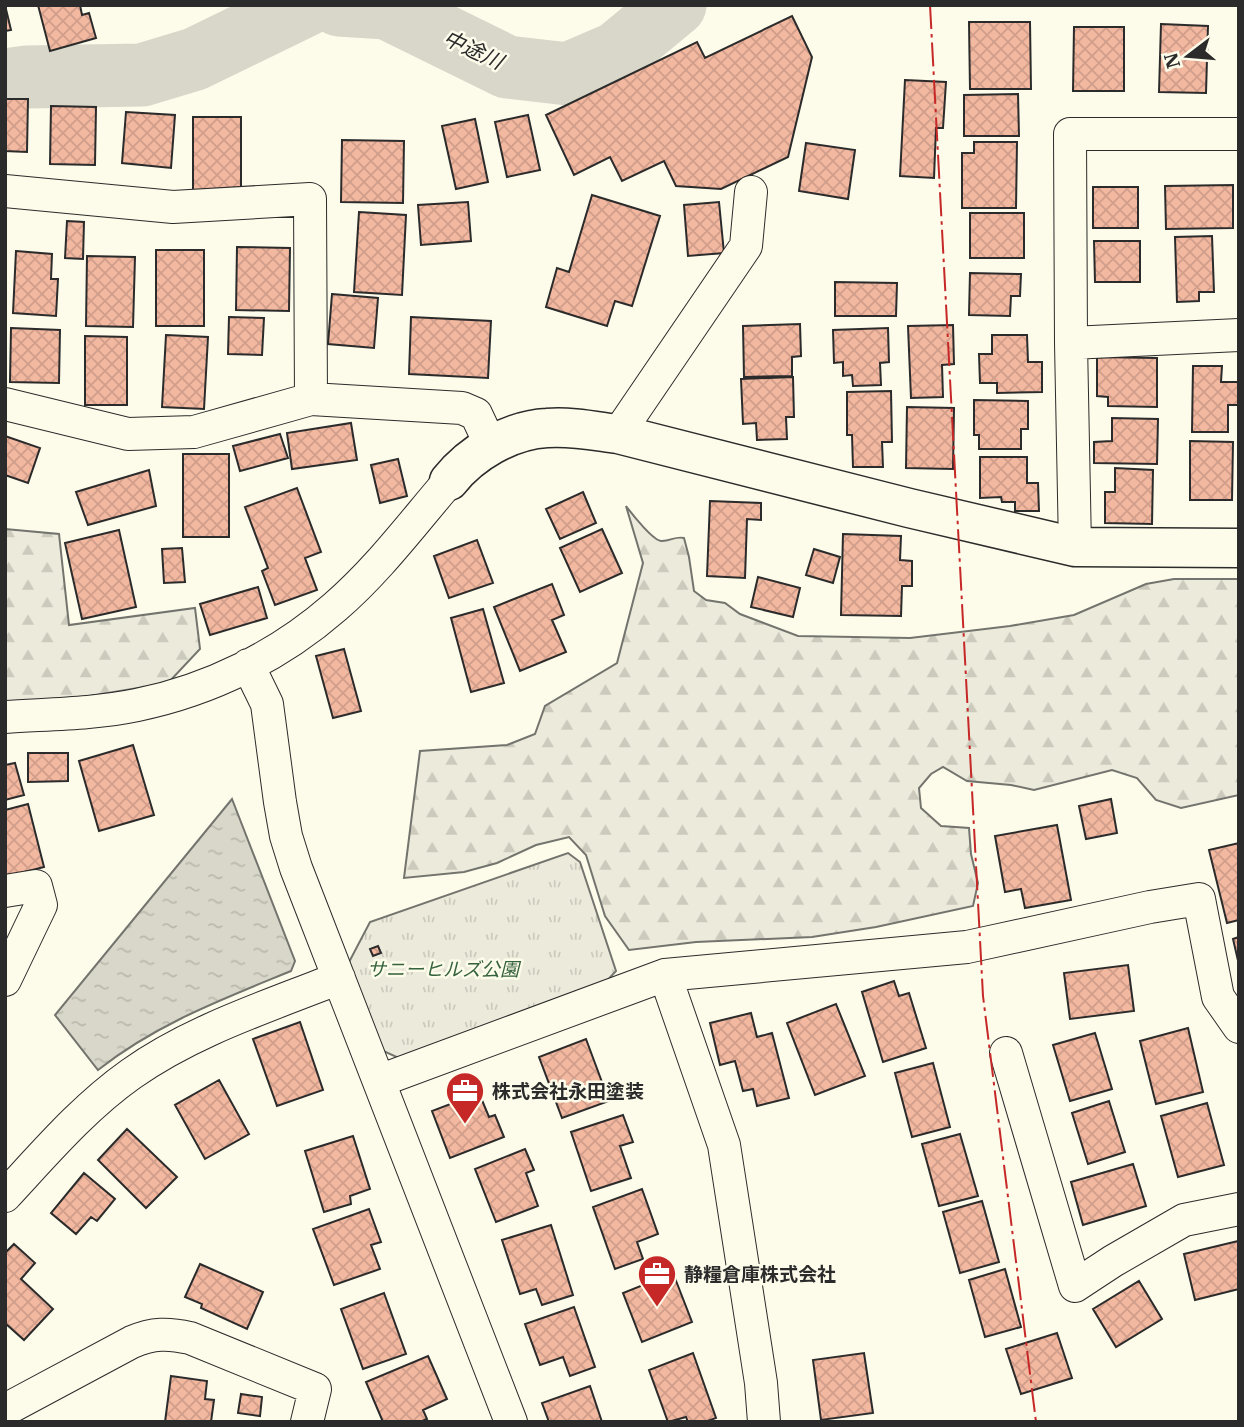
<svg xmlns="http://www.w3.org/2000/svg" width="1244" height="1427" viewBox="0 0 1244 1427" font-family="'IBM Plex Serif','Noto Sans JP',serif">
<style>
.forest{fill:url(#forest-firs);stroke:#74746e;stroke-width:2}
.park{fill:url(#park-tufts);stroke:#74746e;stroke-width:2}
.water{fill:url(#water-ripples);stroke:#74746e;stroke-width:2}
.lines{fill:none;stroke-linecap:round;stroke-linejoin:round}
.river{stroke:#d8d7c9;stroke-width:63}
.building{fill:url(#building-cross-hatch);stroke:#2b2b2b;stroke-width:2}
.minor-casing{stroke:#2b2b2b;stroke-width:34}
.tertiary-casing{stroke:#2b2b2b;stroke-width:41}
.minor{stroke:#fdfbea;stroke-width:32}
.tertiary{stroke:#fdfbea;stroke-width:38}
.power{stroke:#c62828;stroke-width:2;stroke-dasharray:24 5 3.5 5;stroke-linecap:butt}
.labels{text-anchor:middle;stroke-width:5;stroke-linejoin:round;paint-order:stroke}
.park-label{font-size:19px;font-style:italic;fill:#34623c;stroke:#fdfbea}
.poi-label{font-size:19px;font-weight:bold;fill:#2b2b2b;stroke:#fdfbea;text-anchor:start}
.water-label{font-size:21px;font-style:italic;fill:#2b2b2b;stroke:#fdfbea}
</style>
<defs>
<pattern id="forest-firs" width="22" height="20" patternUnits="userSpaceOnUse" patternTransform="scale(1.75)"><rect width="22" height="20" fill="#ecebdb"/><path d="M5 1l3.5 6h-7zM16 11l3.5 6h-7z" fill="#cbcabc"/></pattern>
<pattern id="park-tufts" width="24" height="20" patternUnits="userSpaceOnUse" patternTransform="scale(1.75)"><rect width="24" height="20" fill="#ecebdb"/><path d="M3 7l-1-3M5 7V3M7 7l1-3M15 17l-1-3M17 17v-4M19 17l1-3" fill="none" stroke="#cbcabc"/></pattern>
<pattern id="water-ripples" width="26" height="14" patternUnits="userSpaceOnUse" patternTransform="scale(1.75)"><rect width="26" height="14" fill="#d8d7c9"/><path d="M2 4q2-2 4 0t4 0M15 11q2-2 4 0t4 0" fill="none" stroke="#bab9ad"/></pattern>
<pattern id="building-cross-hatch" width="8" height="8" patternUnits="userSpaceOnUse" patternTransform="scale(1.75)"><rect width="8" height="8" fill="#f2b8a0"/><path d="M0 0l8 8M0 8l8-8" fill="none" stroke="#d09e8a"/></pattern>
</defs>
<rect width="100%" height="100%" fill="#fdfbea"/>
<path class="forest" d="M626,506C632,514 654,542 662,541C671,541 675,536 684,538L689,557L694,591L706,600L725,603L740,614L798,636L910,638L1010,626L1074,615L1146,584L1174,579H1239V795L1181,808L1156,800L1137,778L1112,770L1034,790L1011,785L967,781L943,767L931,774L919,788L921,808L941,826L969,828L971,854L978,883L973,906L876,927L812,937L696,942L629,950L605,916L586,855L569,837L536,845L497,863L464,872L404,878L420,751L507,745L535,734L545,706L617,663L643,563Z
M5,529L59,534L69,625L195,608L200,649L168,683L78,698L5,704Z"/>
<path class="park" d="M568,853L580,862L616,971L605,983L401,1059L381,1050L348,964L370,922Z"/>
<path class="water" d="M232,799L295,961L291,971C223,999 156,1024 98,1070L55,1015Z"/>
<g class="lines">
<path class="river" d="M339,5L387,8L507,67L568,74L617,53L675,5
M5,80L27,77L142,75L195,59L306,5"/>
</g>
<path class="building" d="M5,5L11,30L5,31Z
M38,5H80L82,15L89,13L96,38L50,51Z
M792,16L812,57L788,157L721,189L676,186L664,161L622,181L610,157L574,175L546,115L697,42L705,58Z
M969,22H1030L1031,89H970Z
M1161,24L1208,26L1206,93L1159,92Z
M1074,27H1124V91H1073Z
M905,80L946,82L943,128H936L934,178L900,176Z
M1018,94L1019,136H964V95Z
M5,99H28L27,152L5,151Z
M51,106L96,107L95,165L50,164Z
M126,112L175,115L171,168L122,163Z
M528,115L540,170L507,177L495,122Z
M193,117H241V193H193Z
M475,119L488,182L456,189L442,126Z
M342,140L404,141L403,203L341,202Z
M974,142H1017L1016,208H962V153H974Z
M806,143L855,150L848,199L799,191Z
M1233,185V228L1166,229L1165,186Z
M1093,187H1138V228H1093Z
M592,195L660,216L632,306L615,301L607,326L546,307L557,268L569,272Z
M468,202L471,241L421,245L418,205Z
M719,202L724,253L688,256L684,205Z
M359,212L406,215L402,295L354,292Z
M970,213H1024V258H970Z
M67,221L84,222L83,259L65,258Z
M1212,236L1214,292H1199V301L1177,302L1175,237Z
M1094,241H1140V282H1095Z
M237,247L290,248L289,311L236,310Z
M156,250H204V326H156Z
M16,251L52,254L51,279H58L56,316L13,313Z
M87,256L135,257L133,327L86,326Z
M970,273L1021,274L1020,296H1011L1010,316L969,315Z
M835,282L897,283L896,316H835Z
M332,294L378,298L374,348L328,344Z
M229,317L264,318L262,355L228,354Z
M411,317L491,321L488,378L409,374Z
M800,324L801,356L792,357V376L744,377L743,326Z
M953,325L954,364L942,365L943,397L911,398L908,326Z
M11,328L60,330L59,383L10,382Z
M888,328L889,362L880,363L881,385L853,386L852,375L843,376V362L834,363L833,330Z
M166,335L208,337L204,409L162,407Z
M992,335H1027L1028,362H1042V392L997,393V383H980L979,354H992Z
M85,336L127,337V405H85Z
M1097,357L1157,358V407L1108,406V397L1097,396Z
M1193,366H1222L1221,382H1239V405H1228V432H1192Z
M793,377L794,417H786L787,439L757,440L756,423L743,424L741,379Z
M891,391L892,442H882L883,467H853L852,435H847V392Z
M974,400L1028,401V429H1021V449H979V435H974Z
M907,407L954,408L953,469L906,468Z
M1112,418L1158,419L1157,464L1094,463V442L1112,441Z
M351,423L357,460L292,469L287,433Z
M280,434L288,458L240,471L233,446Z
M5,436L40,448L28,483L5,475Z
M1190,441L1233,442L1232,500H1190Z
M183,454H229V537H183Z
M980,457H1027V483H1038L1039,511H1015V502H1002L1001,497L980,498Z
M398,459L407,496L380,503L371,465Z
M1115,468L1153,470L1152,524L1105,523V492H1115Z
M149,470L156,506L88,525L76,492Z
M297,488L321,552L305,558L317,590L275,605L262,571L268,568L245,507Z
M583,492L596,523L560,539L546,509Z
M710,501L761,503V520L747,519L745,578L707,576Z
M602,529L622,573L580,592L560,548Z
M119,530L136,607L82,619L65,543Z
M843,534L901,536L900,560L912,561V586H902L901,616L841,615Z
M477,540L493,583L449,598L434,556Z
M182,548L185,582L164,583L162,549Z
M814,549L840,557L833,583L806,575Z
M758,577L800,588L793,617L751,607Z
M552,584L564,615L552,620L566,652L520,671L494,607Z
M258,587L267,618L210,635L200,604Z
M483,609L504,683L471,692L451,618Z
M344,649L361,711L333,718L316,656Z
M133,745L154,815L99,831L79,761Z
M28,753H68V781L28,782Z
M15,763L24,795L5,800V765Z
M1111,799L1117,833L1086,839L1079,806Z
M28,804L44,867L5,877V810Z
M1057,825L1071,900L1025,908L1021,889L1005,892L995,836Z
M1239,843V920L1227,923L1209,850Z
M1239,937V965L1233,939Z
M378,946L381,953L373,956L370,949Z
M1128,965L1134,1011L1070,1019L1064,973Z
M894,981L899,996L909,993L926,1048L883,1062L862,992Z
M836,1004L865,1076L815,1095L787,1023Z
M751,1013L757,1037L772,1033L789,1098L757,1106L753,1089L743,1091L735,1061L720,1065L710,1023Z
M300,1022L323,1090L277,1106L253,1039Z
M1188,1028L1203,1092L1156,1104L1140,1041Z
M1095,1033L1112,1089L1070,1101L1053,1045Z
M586,1039L609,1101L562,1118L539,1057Z
M933,1063L950,1127L912,1137L895,1073Z
M219,1080L249,1134L205,1159L175,1105Z
M479,1093L489,1117L495,1115L504,1137L450,1158L432,1111Z
M1109,1101L1125,1152L1088,1164L1072,1113Z
M1207,1103L1224,1165L1178,1177L1161,1116Z
M623,1115L633,1142L620,1146L631,1178L591,1191L571,1132Z
M127,1129L177,1177L146,1208L98,1160Z
M960,1134L978,1196L939,1206L922,1144Z
M353,1136L370,1189L350,1196L351,1204L324,1212L305,1151Z
M525,1149L534,1170L526,1173L538,1206L496,1222L475,1169Z
M1133,1164L1146,1206L1083,1225L1071,1182Z
M84,1173L115,1199L97,1221L91,1217L76,1234L51,1213Z
M642,1189L658,1234L637,1242L643,1259L615,1269L593,1207Z
M982,1201L999,1262L960,1273L943,1212Z
M369,1209L381,1242L371,1245L380,1269L334,1285L313,1229Z
M551,1225L573,1295L542,1305L536,1289L520,1294L502,1240Z
M1238,1241L1239,1289L1195,1300L1184,1254Z
M14,1244L35,1263L21,1279L53,1309L24,1340L5,1323V1253Z
M200,1264L263,1292L247,1329L201,1308L202,1304L185,1297Z
M1005,1269L1021,1327L985,1337L969,1280Z
M673,1273L692,1322L642,1342L623,1293Z
M1139,1281L1162,1319L1116,1347L1093,1309Z
M384,1293L406,1354L363,1369L341,1309Z
M574,1307L595,1367L570,1376L563,1357L540,1365L525,1324Z
M1057,1333L1072,1378L1021,1394L1006,1349Z
M693,1353L716,1418L705,1422H688L686,1417L668,1422L649,1370Z
M864,1353L873,1413L821,1420L813,1360Z
M428,1356L447,1399L423,1410L427,1419L420,1422H383L366,1382Z
M171,1376L207,1381L205,1399L214,1400L211,1422H165Z
M590,1386L602,1422H549L542,1403Z
M241,1394L262,1397L260,1416L238,1413Z"/>
<g class="lines">
<g class="minor-casing">
<path id="minor" d="M5,191L173,207L310,199L311,399
M1071,343L1070,134H1239
M5,404L128,434L194,432L311,399L462,408L476,414L491,446
M618,434L746,246L751,192
M1075,547L1071,343L1239,335
M248,665L267,704L280,802L286,836L296,868L511,1422
M5,717C49,714 94,714 137,705C210,690 279,656 335,607C378,570 412,524 449,481
M5,891L36,886L41,905L5,980
M665,975L724,1145L761,1383L764,1422
M1006,1053L1075,1286L1113,1261L1184,1220L1239,1209
M379,1081L665,975L967,947L1150,907L1199,899L1218,997L1239,1027
M5,1196C45,1153 83,1108 131,1074C193,1030 269,1006 339,978
M5,1410L132,1342C153,1333 168,1333 190,1338L315,1389L307,1422"/>
</g>
<g class="tertiary-casing">
<path id="tertiary" d="M449,481C471,453 510,430 547,428C571,426 595,431 618,434L909,508L1075,547L1239,548"/>
</g>
<use href="#minor" class="minor"/>
<use href="#tertiary" class="tertiary"/>
<path class="power" d="M930,5L983,996L1036,1422"/>
</g>
<defs>
<g id="office-pin" transform="scale(2.0125)"><path d="M0 17L-7.5 6A9.5 9.5 0 1 1 7.5 6Z" fill="#c62828" stroke="#fdfbea"/><path d="M-6-3h4V-5.5h4V-3h4V5H-6ZM-1-4.5V-3h2v-1.5ZM-6 0V1H6V0Z" fill="#fff"/></g>
</defs>
<g fill-rule="evenodd">
<use href="#office-pin" x="465" y="1091"/>
<use href="#office-pin" x="657" y="1274"/>
</g>
<g class="labels">
<g class="park-label">
<text x="443" y="976">サニーヒルズ公園</text>
</g>
<g class="poi-label">
<text x="492" y="1098">株式会社永田塗装</text>
<text x="684" y="1281">静糧倉庫株式会社</text>
</g>
<g class="water-label">
<text transform="translate(473 50) rotate(25)" y="7">中途川</text>
</g>
</g>
<rect width="1244" height="1427" fill="none" stroke="#2b2b2b" stroke-width="14"/>
<g transform="translate(1188 56) rotate(254)" stroke="#fdfbea" stroke-width="5" paint-order="stroke">
<path d="M0-5L12 26L0 18L-12 26Z" fill="#2b2b2b"/>
<text y="-10" font-size="19" font-weight="bold" text-anchor="middle" fill="#2b2b2b">N</text>
</g>
</svg>
